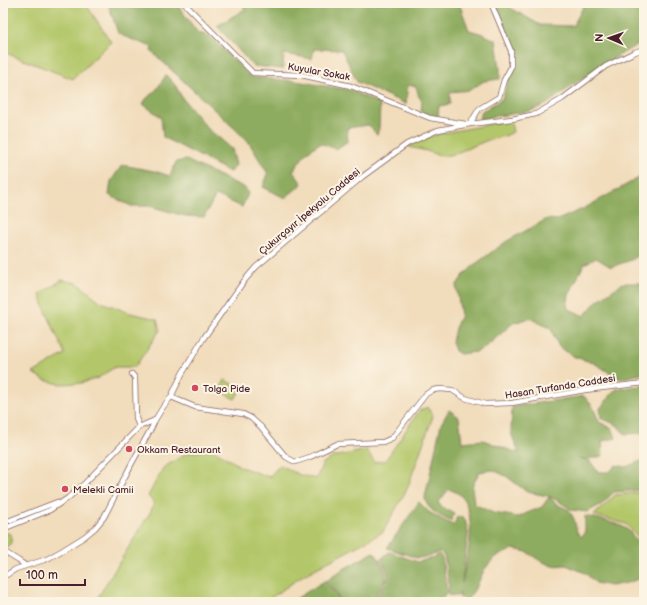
<svg xmlns="http://www.w3.org/2000/svg" width="647" height="605" viewBox="0 0 647 605" font-family="'Balsamiq Sans',sans-serif">
<style>
.green{fill:#b3c76b;stroke:#7e734b}
.forest{fill:#8eac5f;stroke:#6c6645}
.lines{fill:none;stroke-linecap:round;stroke-linejoin:round}
.minor-casing{stroke:#84615d;stroke-width:6}
.minor{stroke:#fff;stroke-width:4.5}
.poi-dot{fill:#d1495b;stroke:#fcf5e5;stroke-width:1.5}
.labels{text-anchor:middle;stroke-width:4;stroke-linejoin:round;paint-order:stroke}
.street-label{font-size:10px;fill:#4a1f2b;stroke:#fcf5e5}
.poi-label{font-size:10px;fill:#4a1f2b;stroke:#fcf5e5;text-anchor:start}
</style>
<rect width="100%" height="100%" fill="#fcf5e5"/>
<filter id="ink" filterUnits="userSpaceOnUse"><feTurbulence type="fractalNoise" baseFrequency=".025" numOctaves="2"/><feDisplacementMap in="SourceGraphic" scale="8" xChannelSelector="R" yChannelSelector="G"/><feConvolveMatrix kernelMatrix="1 2 1 2 8 2 1 2 1" color-interpolation-filters="sRGB"/></filter>
<filter id="wash" filterUnits="userSpaceOnUse"><feTurbulence type="fractalNoise" baseFrequency=".012" numOctaves="4" result="noise"/><feDisplacementMap in="SourceGraphic" scale="16" xChannelSelector="R" yChannelSelector="G"/><feGaussianBlur stdDeviation="0.9" result="paint"/><feColorMatrix in="noise" values="0 0 0 0 0 0 0 0 0 0 0 0 0 0 0 0 0 1.4 0 .05"/><feComposite in="paint" operator="in"/></filter>
<g filter="url(#wash)">
<rect width="100%" height="100%" fill="#f1dcbb"/>
<path class="green" d="M3,3H85L111,42L73,79L3,52Z
M507,121L511,123L513,132L505,136L488,140L454,154L443,156L437,155L427,151L409,147V146L420,140L439,134Z
M62,280L77,283L101,302L130,313L157,319L160,330L135,367H115L98,378L82,383L60,384L44,380L33,373L65,354L44,307L40,294Z
M225,380L241,389L235,399L219,391Z
M427,407L433,416L407,489L383,532L302,576L265,602H95L151,511L154,503L148,496L163,468L187,453L213,449L241,467L269,477L280,465L300,475L316,479L323,463L333,457L367,450L374,462L385,461L419,411Z
M644,492V541L641,540L626,524L594,515L615,495Z
M3,532L11,534V543L5,548L3,546Z"/>
<path class="forest" d="M111,3H176L198,33L210,36L251,77L295,81L350,90L380,104L379,128L377,135L369,125L347,128L348,141L336,149L320,143L307,152L293,171L302,184L285,198L263,187L268,174L248,141L151,51L152,47L123,36L118,33L109,7Z
M242,3H452L453,5L459,3L469,30L480,33L496,40L500,68V79L484,81L470,90L450,92V104L439,106L438,117L421,112L422,100L419,97L416,86L408,85L406,104L357,82L342,50L314,49L312,59L284,54L283,69L253,66L217,26L245,9Z
M496,3H502L540,25L573,26L585,3H644V43L637,45L626,51L581,79L547,104L530,111L479,119L482,111L502,99L508,81L515,67V50Z
M166,75L175,85L183,99L209,130L217,136L232,149L236,165L230,172L163,137L161,117L143,104L146,99L157,89Z
M186,160L245,188L248,194L242,207L216,195L204,217L185,216L149,206H131L109,195L111,181L122,165L154,171L170,176L176,162Z
M644,175V253L631,260L611,267L596,258L584,264L569,295L567,308L584,316L597,301L623,283H640L644,285V373L620,379L594,363L575,357L559,347L551,329L530,318L513,323L488,345L477,352L460,354L455,351L452,342L455,328L461,315L456,286L463,276L474,265L507,241L547,219L557,220L583,209Z
M644,385V433L625,434L617,425L601,418L600,408L603,405L615,390Z
M584,396L593,407L599,422L612,428L616,438L602,441L603,456L588,459L579,458L590,461L598,472H609L616,465L626,467L641,461L644,458L643,490L614,492L602,504L587,512L572,510L557,500L548,496L527,492L506,476L493,470L479,472L472,487L474,504L493,513L519,517L527,513L542,507L549,497L558,505L569,510L574,519L577,532L582,537L585,531V516C595,518 620,523 628,530C632,534 635,539 638,543L644,544V577L627,583L611,586L596,583L585,573L566,565L552,566L539,560L527,552L513,549L494,558L484,570L477,586L467,600L459,597L460,593L457,596L448,595L449,584L444,556L440,552L427,557L417,558L387,548L419,502L429,512L452,525L456,521L457,516L465,519L468,533L462,583C467,558 478,519 462,497C459,493 453,491 449,489L438,503L445,509L454,513L451,522C442,516 425,510 425,497L441,424L449,410L459,417L462,442L483,440L507,449L519,453L511,433L512,407Z
M374,552L379,559L386,573L384,583L372,602H341L328,580L340,571Z
M389,552L418,562L432,558L439,554L442,558L447,592L439,602H374L386,583L388,573L381,559Z
M326,580L340,602H291Z"/>
</g>
<g filter="url(#ink)">
<g class="lines">
<g class="minor-casing">
<path id="minor" d="M184,3L253,73L301,75L351,86L430,118L466,124
M470,124L479,109L499,97L504,80L511,67V51L491,3
M132,374L135,378L136,418L139,427
M171,397L195,407L243,414L251,418L261,427L286,457L295,462L310,457L337,444L383,442L392,438L426,394L433,390L440,389L452,390L465,398L485,404L512,403L585,390L644,383
M3,523L57,502
M3,529L50,510L68,498L84,484L139,427L155,420L163,407L171,397L182,374L203,339L244,281L256,267L362,177L407,144L438,130L470,124L512,119L536,114L562,99L606,66L635,52L644,49
M3,551L19,561L25,565
M3,577L16,569L47,559L63,550L84,537L95,528L104,517L132,463L152,427L155,420"/>
</g>
<use href="#minor" class="minor"/>
</g>
</g>
<g class="poi-dot">
<circle cx="195" cy="388" r="4"/>
<circle cx="129" cy="449" r="4"/>
<circle cx="65" cy="489" r="4"/>
</g>
<g class="labels">
<g class="street-label">
<text transform="translate(319 71) rotate(10)" y="4">Kuyular Sokak</text>
<text transform="translate(309 211) rotate(-40)" y="4">Çukurçayır İpekyolu Caddesi</text>
<text transform="translate(560 386) rotate(-9)" y="4">Hasan Turfanda Caddesi</text>
</g>
<g class="poi-label">
<text x="203" y="392">Tolga Pide</text>
<text x="137" y="453">Okkam Restaurant</text>
<text x="73" y="493">Melekli Camii</text>
</g>
</g>
<rect width="647" height="605" fill="none" stroke="#fcf5e5" stroke-width="16"/>
<g transform="translate(609 38) rotate(272)" stroke="#fcf5e5" stroke-width="3" paint-order="stroke">
<path d="M0-3L7 15L0 10L-7 15Z" fill="#4a1f2b"/>
<text y="-6" font-size="11" font-weight="bold" text-anchor="middle" fill="#4a1f2b">N</text>
</g>
<path d="M20 579v6h65v-6" fill="none" stroke="#4a1f2b" stroke-width="2"/>
<text x="26" y="579" font-size="12" fill="#4a1f2b" stroke="#fcf5e5" stroke-width="3" paint-order="stroke">100 m</text>
</svg>
